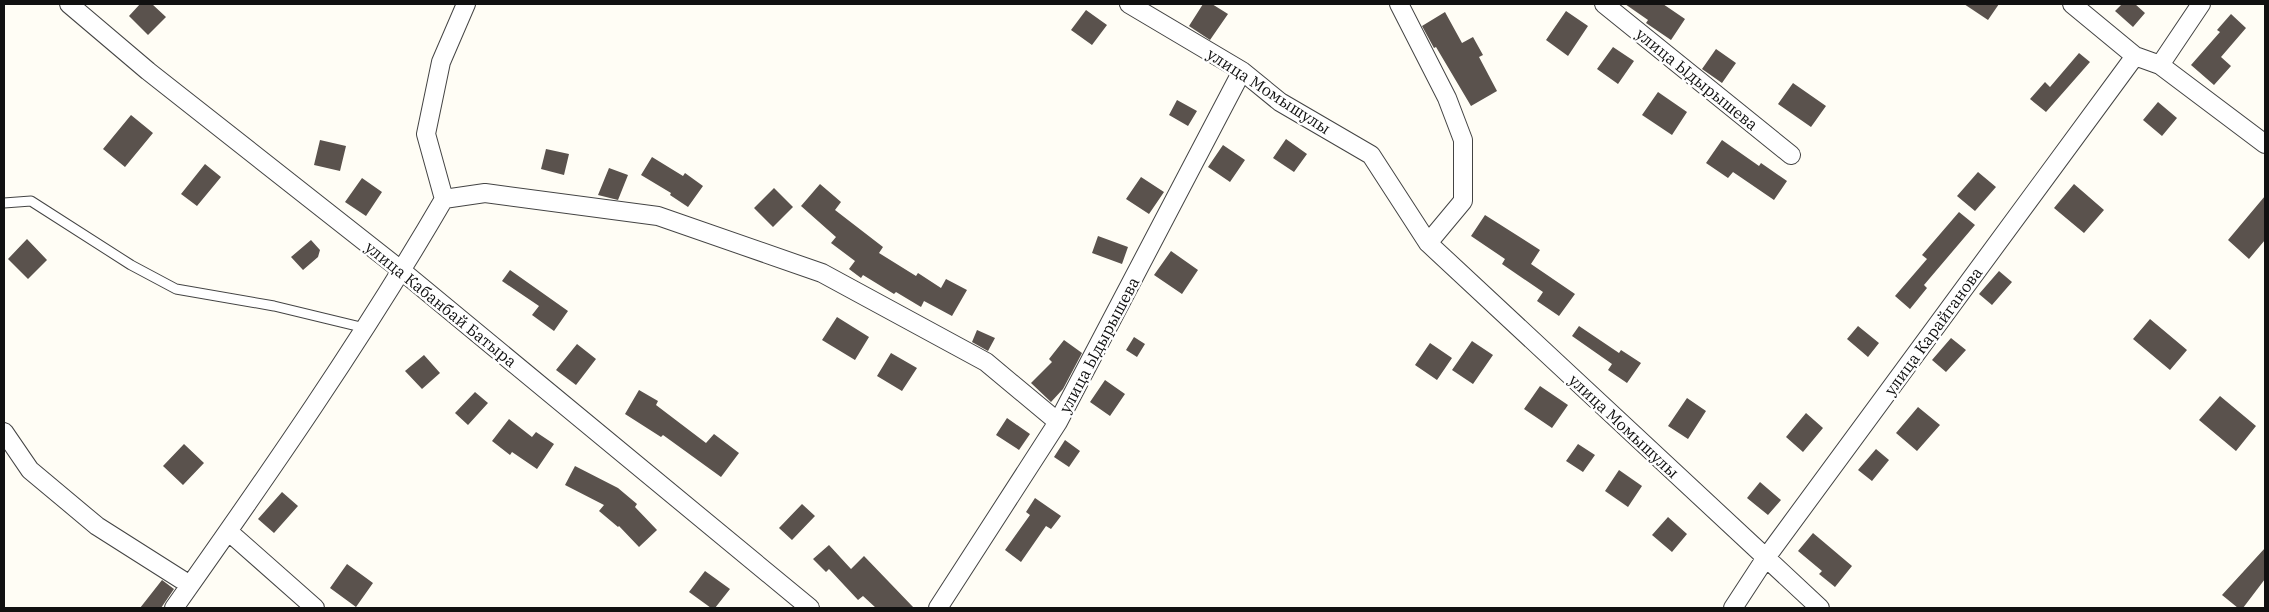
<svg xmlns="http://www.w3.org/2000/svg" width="2269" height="612" viewBox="0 0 2269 612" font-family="'IBM Plex Serif',serif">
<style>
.building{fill:#5a524d}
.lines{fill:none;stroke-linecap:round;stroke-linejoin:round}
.service-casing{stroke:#444;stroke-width:11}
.minor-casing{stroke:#444;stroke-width:20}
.service{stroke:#fff;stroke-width:9}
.minor{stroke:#fff;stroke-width:18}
.labels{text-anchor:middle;stroke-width:5;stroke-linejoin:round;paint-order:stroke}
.street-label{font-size:16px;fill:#111;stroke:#fff}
</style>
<rect width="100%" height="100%" fill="#fffdf5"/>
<path class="building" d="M140,4H152L166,17L148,35L129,16Z
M1203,4H1212L1228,14L1210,40L1189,26Z
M1625,4H1663L1685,19L1671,40L1646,23L1648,20Z
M1964,4H1999L1988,20Z
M2122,4H2135L2145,13L2133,27L2115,11Z
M1086,10L1107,25L1092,45L1071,30Z
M1566,11L1588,26L1568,56L1546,40Z
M1445,12L1462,43L1473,37L1483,55L1479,57L1497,91L1471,106L1436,47L1434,48L1422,26Z
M2231,14L2246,28L2221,57L2231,66L2214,85L2191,65L2220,32L2217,30Z
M1613,47L1634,61L1618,84L1597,69Z
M1716,49L1736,63L1722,83L1702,69Z
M2079,53L2090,62L2046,112L2030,99L2045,82L2050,87Z
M1793,83L1826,106L1811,127L1778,104Z
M1658,92L1687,112L1672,135L1642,115Z
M1177,100L1197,111L1188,126L1169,115Z
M2158,102L2177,118L2162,136L2143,120Z
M131,115L153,133L125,167L103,149Z
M1286,139L1307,154L1294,172L1273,158Z
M320,140L346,146L340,171L314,165Z
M1722,140L1759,166L1761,163L1787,181L1774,200L1733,172L1728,178L1706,163Z
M1223,145L1245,160L1230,182L1208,167Z
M546,149L569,154L564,175L541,169Z
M652,157L683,176L685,173L703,186L688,207L670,195L671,193L641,175Z
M205,164L221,177L197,206L181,194Z
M609,168L628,175L618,200L598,195Z
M1978,172L1996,187L1975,211L1957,196Z
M1141,177L1164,192L1149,214L1126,199Z
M362,178L382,192L366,216L345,202Z
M820,184L841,202L835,210L883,247L879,253L916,276L918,273L941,288L946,279L967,290L952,316L924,301L921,307L896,292L894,294L863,275L861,278L849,269L855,261L831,243L836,237L801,206Z
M2074,184L2104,210L2084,233L2054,208Z
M774,188L793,207L773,227L754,208Z
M2265,196V240L2249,259L2228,240Z
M1959,212L1975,225L1924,285L1927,288L1910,309L1895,296L1927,259L1922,255Z
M1485,215L1540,250L1531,264L1575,294L1559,316L1537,301L1543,292L1502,264L1505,259L1471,236Z
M1098,236L1128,247L1122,264L1092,253Z
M27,239L47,260L28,279L8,259Z
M311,240L320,250L318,257L303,270L291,257Z
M1171,251L1198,270L1182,294L1154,275Z
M510,270L568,311L554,331L532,315L539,306L502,281Z
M1999,271L2012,282L1992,305L1979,294Z
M837,317L869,337L855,360L822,340Z
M2150,319L2187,350L2170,370L2133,339Z
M1579,326L1619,353L1621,350L1641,363L1627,383L1608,370L1612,364L1572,336Z
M1858,326L1879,343L1868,357L1847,339Z
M977,330L995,338L988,351L972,342Z
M1134,337L1145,344L1137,357L1126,350Z
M1951,338L1966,350L1946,372L1932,360Z
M1064,340L1082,353L1063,389L1051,402L1031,383L1052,362L1049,359Z
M1472,341L1493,355L1473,384L1452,370Z
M1430,343L1452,358L1437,380L1415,365Z
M577,344L596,359L576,385L556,370Z
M891,353L917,368L902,391L877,376Z
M424,355L440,373L422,389L405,371Z
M1105,380L1125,394L1110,416L1090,402Z
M1540,386L1568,405L1552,428L1524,409Z
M639,390L658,401L656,405L706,443L714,434L739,453L721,477L663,435L661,437L625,414Z
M475,392L488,403L468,425L455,413Z
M2220,396L2256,426L2236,451L2199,420Z
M1687,398L1706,411L1688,439L1668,426Z
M1918,407L1940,425L1917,451L1896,433Z
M1806,413L1823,428L1803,452L1786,437Z
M1007,418L1030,434L1019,450L996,435Z
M509,419L532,437L536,432L554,444L537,469L512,452L510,455L492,441Z
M1065,440L1080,451L1069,467L1054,457Z
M184,444L204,463L183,485L163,466Z
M1578,444L1595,455L1583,472L1566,461Z
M1876,449L1889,460L1872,481L1858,470Z
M575,466L618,488L637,504L635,507L657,530L639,547L619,526L618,527L599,511L604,505L565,485Z
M1619,470L1642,486L1628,507L1605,491Z
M1760,482L1781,500L1768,515L1747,498Z
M282,492L298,506L274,533L258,519Z
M1035,498L1061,516L1051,529L1046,526L1021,562L1005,550L1030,515L1026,512Z
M802,504L815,516L792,540L779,528Z
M1668,517L1687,534L1672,552L1652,535Z
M1813,533L1852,566L1835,587L1819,574L1822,571L1798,551Z
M829,545L851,569L864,556L914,608H876L863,596L858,600L829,569L826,572L813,559Z
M2265,548V579L2243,608H2238L2222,595Z
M347,564L373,583L356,607L330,588Z
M705,571L730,589L715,608H711L689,592Z
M162,580L174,589L161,608H140Z"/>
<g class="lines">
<g class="service-casing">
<path id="service" d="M4,203L31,201L131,265L176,289L274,306L365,328"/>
</g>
<g class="minor-casing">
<path id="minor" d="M69,4L148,71L402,271L810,608
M1129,4L1242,71L1280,102L1371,155L1428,243L1820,608
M1399,4L1447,98L1463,140V201L1428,243
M1604,4L1791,155
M2072,4L2135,56L2160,65L2265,144
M2160,65L2201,4
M444,199L485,193L658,216L822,273L986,362L1058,422
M4,432L30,470L97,526L190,585
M229,532L315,608
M174,608C268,475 362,340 444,199L426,134L441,62L466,4
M938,608L1058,422L1242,71
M1733,608L1765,559L2135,56"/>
</g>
<use href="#service" class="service"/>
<use href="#minor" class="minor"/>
</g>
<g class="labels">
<g class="street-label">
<text transform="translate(1697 79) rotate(39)" y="6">улица Ыдырышева</text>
<text transform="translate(1269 91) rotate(33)" y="6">улица Момышулы</text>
<text transform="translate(441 304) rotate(39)" y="6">улица Кабанбай Батыра</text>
<text transform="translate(1933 331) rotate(-54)" y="6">улица Карайганова</text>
<text transform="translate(1099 345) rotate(-62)" y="6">улица Ыдырышева</text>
<text transform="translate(1624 426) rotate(43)" y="6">улица Момышулы</text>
</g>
</g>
<rect width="2269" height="612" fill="none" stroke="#111111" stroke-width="10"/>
</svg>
